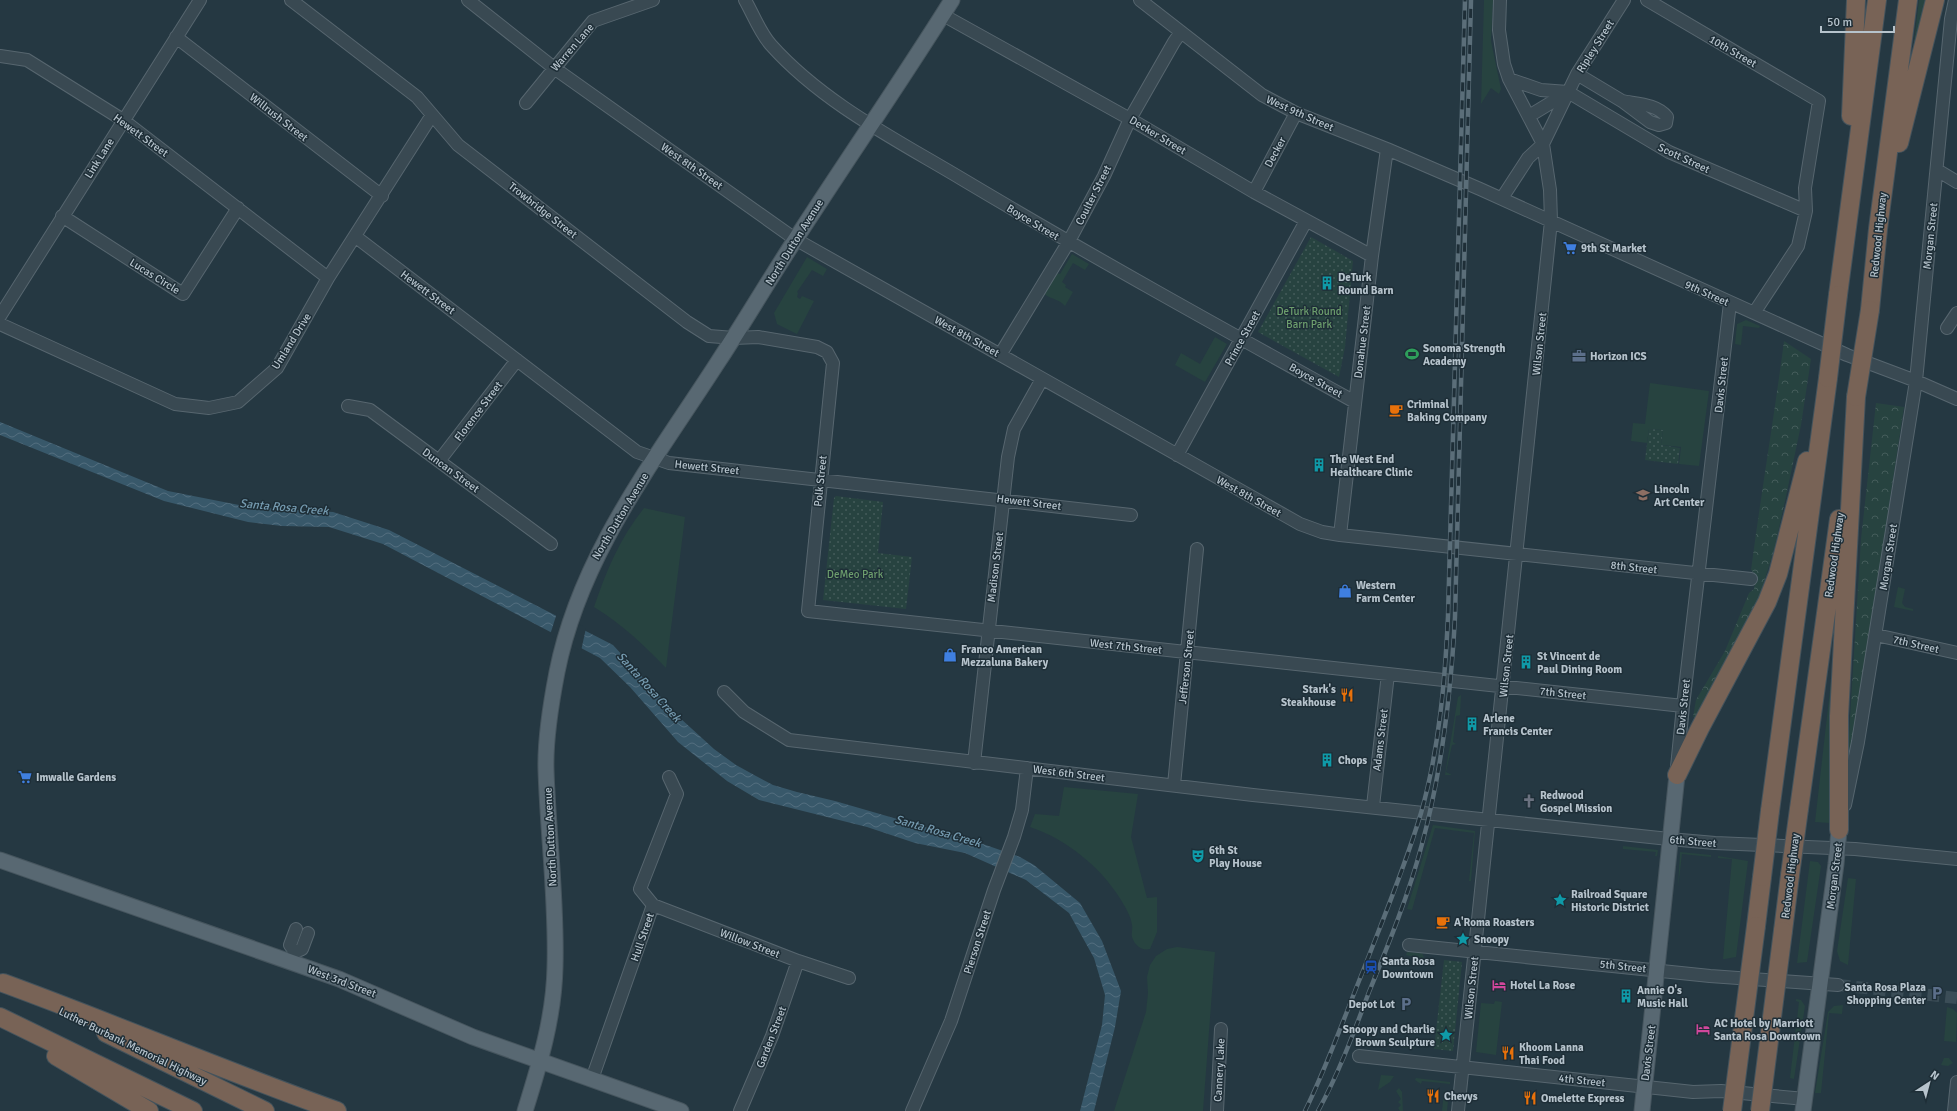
<svg xmlns="http://www.w3.org/2000/svg" width="1957" height="1111" viewBox="0 0 1957 1111" font-family="Signika,sans-serif">
<style>
.green{fill:#274340}
.forest{fill:url(#forest-crowns)}
.park{fill:url(#park-dots)}
.water{fill:url(#water-waves)}
.pier{fill:#253842}
.lines{fill:none;stroke-linecap:round;stroke-linejoin:round}
.minor-tunnel{stroke:#3b4d57;stroke-width:12;stroke-dasharray:12 6;stroke-linecap:butt}
.minor-casing{stroke:#57666f;stroke-width:14}
.major-casing{stroke:#46555e;stroke-width:17}
.highway-casing{stroke:#44535c;stroke-width:20}
.minor{stroke:#394952;stroke-width:12}
.major{stroke:#586872;stroke-width:15}
.highway{stroke:#786356;stroke-width:18}
.rail-casing{stroke:#5b6e79;stroke-width:4.5}
.rail{stroke:#1e2e37;stroke-width:3;stroke-dasharray:9;stroke-linecap:butt}
.highway-bridge-casing{stroke:#44535c;stroke-width:20;stroke-linecap:butt}
.highway-bridge{stroke:#786356;stroke-width:18}
.labels{text-anchor:middle;stroke-width:3;stroke-linejoin:round;paint-order:stroke}
.street-label{font-size:11px;fill:#b6c3cc;stroke:#1e2e37}
.poi-label{font-size:11px;font-weight:bold;fill:#b6c3cc;stroke:#1e2e37;text-anchor:start}
.park-label{font-size:11px;fill:#6d9e6d;stroke:#1e2e37}
.water-label{font-size:12px;font-style:italic;fill:#759bb0;stroke:#1e2e37}
</style>
<defs>
<pattern id="forest-crowns" width="20" height="18" patternUnits="userSpaceOnUse"><rect width="20" height="18" fill="#274340"/><path d="M2 6a3 3 0 1 1 6 0M12 15a3 3 0 1 1 6 0" fill="none" stroke="#445c5a"/></pattern>
<pattern id="park-dots" width="8" height="8" patternUnits="userSpaceOnUse"><rect width="8" height="8" fill="#274340"/><path d="M2 2h.1M6 6h.1" fill="none" stroke="#445c5a" stroke-width="1.8" stroke-linecap="round"/></pattern>
<pattern id="water-waves" width="16" height="10" patternUnits="userSpaceOnUse"><rect width="16" height="10" fill="#38586a"/><path d="M0 5q4-4 8 0t8 0" fill="none" stroke="#536e7e"/></pattern>
</defs>
<rect width="100%" height="100%" fill="#253842"/>
<path class="green" d="M1484,0H1493L1491,41L1501,89L1499,94L1491,88L1481,104Z
M1919,0H1926L1912,59Z
M1072,254L1089,264L1085,270L1073,263L1062,282L1066,285L1065,287L1073,292L1065,306C1059,299 1053,300 1044,294L1056,273L1060,274Z
M807,257L827,269L823,276L812,270L797,292L798,293L797,297L800,299L802,296L814,301L797,334L777,324L774,313Z
M1746,320L1760,326L1759,328L1743,326L1741,345L1735,344L1737,324Z
M1215,337L1227,344L1205,382L1175,365L1181,353L1200,364Z
M1650,383L1709,391L1699,466L1679,464L1681,447L1661,445L1663,430L1649,429L1647,443L1631,441L1633,423L1645,424Z
M644,508L685,517L666,668C643,644 623,625 594,607C606,571 620,538 644,508Z
M1898,587L1905,589L1902,603L1905,607L1913,609V611L1894,607Z
M1840,602H1841L1830,823L1815,822Z
M1461,695L1460,715L1456,716L1453,742L1456,744L1452,745L1446,772L1452,775H1445L1458,697Z
M1064,787L1138,794L1131,837L1147,898L1157,897V932L1150,949C1142,951 1135,946 1132,937C1131,933 1133,929 1132,925C1131,916 1125,907 1121,900C1101,867 1066,839 1030,827L1035,814L1059,816Z
M1433,825L1475,831L1471,881H1469L1474,833L1435,828L1412,910L1407,909Z
M1623,846L1658,850L1657,856H1655L1656,852L1623,849Z
M1680,852L1711,855V857L1682,854L1678,888Z
M1718,856L1748,861L1736,957L1725,959H1723L1732,859L1718,858Z
M1810,861L1818,862L1821,866L1807,962L1797,963Z
M1848,878L1856,879L1848,965L1840,961L1837,951Z
M1177,947L1215,952L1203,1111H1114L1146,1012L1148,993L1147,977L1150,965L1156,956L1167,949Z
M1407,952L1422,953L1424,957L1422,959L1406,955Z
M1796,999L1801,1000L1805,1006L1794,1079L1790,1078L1799,1002L1796,1001Z
M1495,1001L1502,1002L1496,1055L1476,1052L1481,1003L1494,1004Z
M1843,1005L1842,1014L1829,1013L1821,1093H1815L1828,1012L1834,1006Z
M1947,1007L1953,1009L1957,1013L1956,1042L1944,1041Z
M1408,1036L1415,1045L1414,1049L1388,1045L1387,1041L1406,1044Z
M1944,1058H1949L1953,1063L1948,1066L1941,1065Z
M1381,1075L1394,1076L1390,1082L1378,1090Z
M1416,1078L1450,1082V1084L1422,1081L1421,1084L1415,1080Z
M1399,1088L1402,1092L1403,1111H1400L1398,1108L1401,1105L1398,1102L1401,1099L1396,1091Z
M1444,1091L1449,1092L1447,1111H1442Z"/>
<path class="forest" d="M1784,341L1811,359L1801,425L1785,501L1774,550L1759,598L1696,718L1693,717L1696,700L1725,651L1749,593L1754,589L1756,575L1751,570C1761,494 1774,418 1784,341Z
M1876,403L1904,407L1852,748L1848,751L1861,539Z"/>
<path class="park" d="M1311,237L1353,261L1345,347L1339,377L1258,332Z
M1649,429L1663,430L1661,445L1680,448L1678,464L1645,460Z
M836,496L883,502L878,553L912,557L906,609L823,600L834,498Z
M1444,960L1462,962L1453,1051L1434,1049Z"/>
<path class="water" d="M0,422L168,491L249,507L333,512L389,530L613,645L680,718L714,749L736,765L756,776L773,785L797,792L835,801L980,843L1020,857L1034,865L1080,903L1102,941L1121,991L1115,1027L1094,1111H1080L1102,1025L1105,995L1094,958L1069,913L1026,880L965,853L915,843L867,827L759,800L727,781L678,742L630,687L600,658L383,544L329,527L282,526L248,522L164,501L0,435Z"/>
<path class="pier" d="M557,613L586,628L581,651L550,635Z"/>
<g class="lines">
<path class="minor-tunnel" d="M1838,985L1957,998"/>
<g class="minor-casing">
<path id="minor" d="M291,0L417,97L458,145L687,322L709,336L734,338L758,337L817,347L827,352L833,363L808,611L1683,706
M468,0L554,68L795,239L1300,524L1322,532L1340,535L1751,579
M745,0C753,14 760,33 771,45C823,103 895,139 962,179C1091,256 1223,329 1355,402
M1140,0L1262,95L1296,113L1387,149L1480,189L1847,355L1916,381L1957,399
M1647,0L1819,101L1805,188L1806,211L1798,246L1754,313
M943,15L1130,119L1254,192L1372,256
M176,37L382,196
M0,56L27,60L123,120L328,278
M1577,74L1622,101L1650,122L1659,125L1666,123L1667,117C1657,104 1637,104 1622,101
M1509,79L1541,90L1568,92L1669,152L1806,211
M526,103L593,21L653,0
M1529,116L1567,93
M1937,170L1957,182
M1254,192L1296,113
M1502,198L1528,158L1543,144L1577,74L1624,0
M62,216L183,294L238,208
M356,237L637,452L669,463L1131,515
M0,316L200,0
M0,324L175,404L209,408L238,402L277,368L328,278L432,115
M1947,328L1957,313
M1000,355L1068,243L1104,176L1130,119L1174,42L1181,32
M348,406L370,410L551,544
M1177,455L1306,221
M439,461L517,360
M1340,535L1372,256L1387,149
M1876,635L1957,653
M724,692L744,712L789,740L1253,795L1669,839L1715,843L1855,849L1957,859
M974,763L1008,457L1014,429L1042,379
M1677,767L1683,706L1730,303
M1174,785L1197,549
M1845,805L1858,742L1916,381L1951,19L1955,0
M1373,806L1388,674
M653,905L798,961L849,978
M1409,945L1710,976L1838,985
M295,952L290,945L296,929
M291,962L295,952L302,949L308,933
M1359,1056L1693,1092L1721,1091L1805,1099
M592,1079L653,905L640,889L677,794L669,777
M740,1111L772,1036L798,961
M912,1111L951,1021L994,890L1014,837L1022,810L1027,768
M1217,1111L1221,1029
M1458,1111L1551,221L1550,190L1543,144L1509,79L1504,64L1499,30L1500,0
M1954,1111L1957,1082"/>
</g>
<g class="major-casing">
<path id="major" d="M0,860L339,979L473,1037L681,1111
M525,1111C540,1063 554,1017 555,967C557,901 548,835 546,770C545,738 551,703 557,672C580,555 655,460 718,362C745,321 770,278 797,237C848,158 902,80 952,0
M1642,1111L1677,775
M1803,1111L1836,864L1839,830"/>
</g>
<g class="highway-casing">
<path id="highway" d="M1851,116L1856,0
M1899,143L1935,0
M1838,295L1877,0
M1870,310L1878,229L1908,0
M1677,775L1700,728L1767,602L1778,574L1807,461
M1799,809L1839,519
M1770,811L1828,378
M1839,830V716L1856,397
M1756,926L1762,877
M1783,931L1790,875
M3,983C115,1024 225,1071 337,1111
M0,1017L193,1111
M106,1033L265,1111
M56,1056L149,1111"/>
</g>
<use href="#minor" class="minor"/>
<use href="#major" class="major"/>
<use href="#highway" class="highway"/>
<g class="rail-casing">
<path id="rail" d="M1305,1111C1327,1066 1344,1018 1363,971C1383,919 1405,867 1421,813C1439,750 1445,681 1448,616L1465,0
M1318,1111C1339,1073 1354,1032 1369,992C1389,943 1409,894 1422,844C1442,770 1451,693 1455,617L1471,0"/>
</g>
<use href="#rail" class="rail"/>
<g class="highway-bridge-casing">
<path id="highway-bridge" d="M1828,378L1838,295
M1856,397L1870,310
M1790,875L1799,809
M1762,877L1770,811
M1732,1111L1756,926
M1760,1111L1783,931"/>
</g>
<use href="#highway-bridge" class="highway-bridge"/>
</g>
<defs>
<g id="supermarket-bare" transform="scale(1.08)"><path d="M-6-5.5h2.5l.6 2H6L4.5 2H-2.5L-4.4-4H-6ZM-1.5 3.2a1.3 1.3 0 1 0 .1 0ZM3 3.2a1.3 1.3 0 1 0 .1 0Z" fill="#3f7fe0" stroke="#1e2e37" stroke-width="2.5" paint-order="stroke"/></g>
<g id="building-bare" transform="scale(1.08)"><path d="M-4-6H4V6H1V3H-1V6H-4ZM-2.5-4.3h1.7v1.8h-1.7ZM.8-4.3h1.7v1.8H.8ZM-2.5-1h1.7V.8h-1.7ZM.8-1h1.7V.8H.8Z" fill="#0f9aa8" stroke="#1e2e37" stroke-width="2.5" paint-order="stroke"/></g>
<g id="stadium-bare" transform="scale(1.08)"><path d="M0-5a6.5 5 0 1 0 0 10a6.5 5 0 1 0 0-10ZM-3.5-1.8h7v3.6h-7Z" fill="#2e9e5b" stroke="#1e2e37" stroke-width="2.5" paint-order="stroke"/></g>
<g id="office-bare" transform="scale(1.08)"><path d="M-6-3h4V-5.5h4V-3h4V5H-6ZM-1-4.5V-3h2v-1.5ZM-6 0V1H6V0Z" fill="#5c6f8a" stroke="#1e2e37" stroke-width="2.5" paint-order="stroke"/></g>
<g id="cafe-bare" transform="scale(1.08)"><path d="M-5.5-4.5H6V0H3Q3 3.5 0 3.5H-2.5Q-5.5 3.5-5.5 0ZM3-3.2v2h1.7v-2ZM-6 4.5H4V6H-6Z" fill="#e8710a" stroke="#1e2e37" stroke-width="2.5" paint-order="stroke"/></g>
<g id="school-bare" transform="scale(1.08)"><path d="M0-5L7-2L0 1L-7-2ZM-4 1L0 2.5L4 1V4Q0 6-4 4Z" fill="#8d6e63" stroke="#1e2e37" stroke-width="2.5" paint-order="stroke"/></g>
<g id="shop-bare" transform="scale(1.08)"><path d="M-5-2.5h2.3a2.7 3.5 0 0 1 5.4 0H5L5.5 6h-11ZM-1.5-2.5h3a1.5 2.3 0 0 0-3 0Z" fill="#3f7fe0" stroke="#1e2e37" stroke-width="2.5" paint-order="stroke"/></g>
<g id="restaurant-bare" transform="scale(1.08)"><path d="M-5-6h1v4h1v-4h1v4h1v-4h1v5L-1.5 .5V6h-2V.5L-5-1ZM5-6V6H3V1.5H1.5Q1.5-4 5-6Z" fill="#e8710a" stroke="#1e2e37" stroke-width="2.5" paint-order="stroke"/></g>
<g id="church-bare" transform="scale(1.08)"><path d="M-1.2-6h2.4v3.5h3.3v2.4h-3.3V6h-2.4V-.1h-3.3v-2.4h3.3Z" fill="#6b7280" stroke="#1e2e37" stroke-width="2.5" paint-order="stroke"/></g>
<g id="theatre-bare" transform="scale(1.08)"><path d="M-5-5.5Q0-4 5-5.5V0Q5 5 0 6Q-5 5-5 0ZM-3.3-2.5H-1v1.5H-3.3ZM1-2.5H3.3v1.5H1ZM-2.8 1Q0 5.5 2.8 1Z" fill="#0f9aa8" stroke="#1e2e37" stroke-width="2.5" paint-order="stroke"/></g>
<g id="sight-bare" transform="scale(1.08)"><path d="M0-6L1.8-2.2L6-1.7L2.9 1.2L3.7 5.4L0 3.3L-3.7 5.4L-2.9 1.2L-6-1.7L-1.8-2.2Z" fill="#0f9aa8" stroke="#1e2e37" stroke-width="2.5" paint-order="stroke"/></g>
<g id="station-bare" transform="scale(1.08)"><path d="M-3-6H3Q5-6 5-4V2Q5 4 3 4L4.5 6H3L1.5 4h-3L-3 6H-4.5L-3 4Q-5 4-5 2V-4Q-5-6-3-6ZM-3.5-4v3h7v-3ZM-3.5 1v1.5H-2V1ZM2 1v1.5H3.5V1Z" fill="#1a4fb4" stroke="#1e2e37" stroke-width="2.5" paint-order="stroke"/></g>
<g id="hotel-bare" transform="scale(1.08)"><path d="M-6-4.5h1.5V1H6V5H4.5V3h-9V5H-6ZM-4 0a1.8 1.8 0 1 1 3.6 0ZM.5 0V-2.5h3Q6-2.5 6 0Z" fill="#d1479c" stroke="#1e2e37" stroke-width="2.5" paint-order="stroke"/></g>
<g id="parking-bare" transform="scale(1.08)"><path d="M-3.5-5.5H1a3.5 3.5 0 0 1 0 7H-1V5.5H-3.5ZM-1-3.4V-.6H.8a1.4 1.4 0 0 0 0-2.8Z" fill="#5c6f8a" stroke="#1e2e37" stroke-width="2.5" paint-order="stroke"/></g>
</defs>
<g fill-rule="evenodd">
<use href="#supermarket-bare" x="1570" y="248"/>
<use href="#building-bare" x="1327" y="283"/>
<use href="#stadium-bare" x="1412" y="354"/>
<use href="#office-bare" x="1579" y="356"/>
<use href="#cafe-bare" x="1396" y="410"/>
<use href="#building-bare" x="1319" y="465"/>
<use href="#school-bare" x="1643" y="495"/>
<use href="#shop-bare" x="1345" y="591"/>
<use href="#shop-bare" x="950" y="655"/>
<use href="#building-bare" x="1526" y="662"/>
<use href="#restaurant-bare" x="1347" y="695"/>
<use href="#building-bare" x="1472" y="724"/>
<use href="#building-bare" x="1327" y="760"/>
<use href="#supermarket-bare" x="25" y="777"/>
<use href="#church-bare" x="1529" y="801"/>
<use href="#theatre-bare" x="1198" y="856"/>
<use href="#sight-bare" x="1560" y="900"/>
<use href="#cafe-bare" x="1443" y="922"/>
<use href="#sight-bare" x="1463" y="939"/>
<use href="#station-bare" x="1371" y="967"/>
<use href="#hotel-bare" x="1499" y="985"/>
<use href="#parking-bare" x="1937" y="993"/>
<use href="#building-bare" x="1626" y="996"/>
<use href="#parking-bare" x="1406" y="1004"/>
<use href="#hotel-bare" x="1703" y="1029"/>
<use href="#sight-bare" x="1446" y="1035"/>
<use href="#restaurant-bare" x="1508" y="1053"/>
<use href="#restaurant-bare" x="1433" y="1096"/>
<use href="#restaurant-bare" x="1530" y="1098"/>
</g>
<g class="labels">
<g class="street-label">
<text transform="translate(1595 46) rotate(-58)" y="4">Ripley Street</text>
<text transform="translate(572 47) rotate(-49)" y="4">Warren Lane</text>
<text transform="translate(1733 51) rotate(30)" y="4">10th Street</text>
<text transform="translate(1300 113) rotate(24)" y="4">West 9th Street</text>
<text transform="translate(279 117) rotate(38)" y="4">Willrush Street</text>
<text transform="translate(141 135) rotate(36)" y="4">Hewett Street</text>
<text transform="translate(1158 135) rotate(31)" y="4">Decker Street</text>
<text transform="translate(1275 152) rotate(-62)" y="4">Decker</text>
<text transform="translate(99 158) rotate(-58)" y="4">Link Lane</text>
<text transform="translate(1684 158) rotate(25)" y="4">Scott Street</text>
<text transform="translate(692 166) rotate(35)" y="4">West 8th Street</text>
<text transform="translate(1093 195) rotate(-63)" y="4">Coulter Street</text>
<text transform="translate(543 210) rotate(38)" y="4">Trowbridge Street</text>
<text transform="translate(1033 222) rotate(31)" y="4">Boyce Street</text>
<text transform="translate(1878 235) rotate(-84)" y="4">Redwood Highway</text>
<text transform="translate(1930 236) rotate(-84)" y="4">Morgan Street</text>
<text transform="translate(794 242) rotate(-58)" y="4">North Dutton Avenue</text>
<text transform="translate(155 276) rotate(32)" y="4">Lucas Circle</text>
<text transform="translate(428 292) rotate(37)" y="4">Hewett Street</text>
<text transform="translate(1707 293) rotate(24)" y="4">9th Street</text>
<text transform="translate(967 336) rotate(29)" y="4">West 8th Street</text>
<text transform="translate(1242 338) rotate(-61)" y="4">Prince Street</text>
<text transform="translate(291 341) rotate(-58)" y="4">Umland Drive</text>
<text transform="translate(1362 342) rotate(-83)" y="4">Donahue Street</text>
<text transform="translate(1539 344) rotate(-84)" y="4">Wilson Street</text>
<text transform="translate(1316 380) rotate(29)" y="4">Boyce Street</text>
<text transform="translate(1721 385) rotate(-84)" y="4">Davis Street</text>
<text transform="translate(478 411) rotate(-53)" y="4">Florence Street</text>
<text transform="translate(707 467) rotate(6)" y="4">Hewett Street</text>
<text transform="translate(451 470) rotate(36)" y="4">Duncan Street</text>
<text transform="translate(820 481) rotate(-84)" y="4">Polk Street</text>
<text transform="translate(1249 496) rotate(29)" y="4">West 8th Street</text>
<text transform="translate(1029 502) rotate(7)" y="4">Hewett Street</text>
<text transform="translate(620 516) rotate(-59)" y="4">North Dutton Avenue</text>
<text transform="translate(1834 555) rotate(-82)" y="4">Redwood Highway</text>
<text transform="translate(1888 557) rotate(-81)" y="4">Morgan Street</text>
<text transform="translate(995 567) rotate(-83)" y="4">Madison Street</text>
<text transform="translate(1634 567) rotate(6)" y="4">8th Street</text>
<text transform="translate(1916 644) rotate(13)" y="4">7th Street</text>
<text transform="translate(1126 646) rotate(6)" y="4">West 7th Street</text>
<text transform="translate(1506 666) rotate(-84)" y="4">Wilson Street</text>
<text transform="translate(1186 667) rotate(-84)" y="4">Jefferson Street</text>
<text transform="translate(1563 693) rotate(6)" y="4">7th Street</text>
<text transform="translate(1683 707) rotate(-84)" y="4">Davis Street</text>
<text transform="translate(1380 740) rotate(-83)" y="4">Adams Street</text>
<text transform="translate(1069 773) rotate(7)" y="4">West 6th Street</text>
<text transform="translate(550 837) rotate(-93)" y="4">North Dutton Avenue</text>
<text transform="translate(1693 841) rotate(5)" y="4">6th Street</text>
<text transform="translate(1790 876) rotate(-83)" y="4">Redwood Highway</text>
<text transform="translate(1834 876) rotate(-83)" y="4">Morgan Street</text>
<text transform="translate(642 937) rotate(-71)" y="4">Hull Street</text>
<text transform="translate(977 942) rotate(-72)" y="4">Pierson Street</text>
<text transform="translate(750 943) rotate(21)" y="4">Willow Street</text>
<text transform="translate(1623 966) rotate(6)" y="4">5th Street</text>
<text transform="translate(342 981) rotate(21)" y="4">West 3rd Street</text>
<text transform="translate(1471 988) rotate(-84)" y="4">Wilson Street</text>
<text transform="translate(771 1037) rotate(-69)" y="4">Garden Street</text>
<text transform="translate(133 1046) rotate(26)" y="4">Luther Burbank Memorial Highway</text>
<text transform="translate(1648 1053) rotate(-83)" y="4">Davis Street</text>
<text transform="translate(1219 1070) rotate(-87)" y="4">Cannery Lake</text>
<text transform="translate(1582 1080) rotate(6)" y="4">4th Street</text>
</g>
<g class="poi-label">
<text x="1581" y="252">9th St Market</text>
<text x="1338" y="281">DeTurk<tspan x="1338" dy="13">Round Barn</tspan></text>
<text x="1423" y="352">Sonoma Strength<tspan x="1423" dy="13">Academy</tspan></text>
<text x="1590" y="360">Horizon ICS</text>
<text x="1407" y="408">Criminal<tspan x="1407" dy="13">Baking Company</tspan></text>
<text x="1330" y="463">The West End<tspan x="1330" dy="13">Healthcare Clinic</tspan></text>
<text x="1654" y="493">Lincoln<tspan x="1654" dy="13">Art Center</tspan></text>
<text x="1356" y="589">Western<tspan x="1356" dy="13">Farm Center</tspan></text>
<text x="961" y="653">Franco American<tspan x="961" dy="13">Mezzaluna Bakery</tspan></text>
<text x="1537" y="660">St Vincent de<tspan x="1537" dy="13">Paul Dining Room</tspan></text>
<text x="1336" y="693" text-anchor="end">Stark's<tspan x="1336" dy="13">Steakhouse</tspan></text>
<text x="1483" y="722">Arlene<tspan x="1483" dy="13">Francis Center</tspan></text>
<text x="1338" y="764">Chops</text>
<text x="36" y="781">Imwalle Gardens</text>
<text x="1540" y="799">Redwood<tspan x="1540" dy="13">Gospel Mission</tspan></text>
<text x="1209" y="854">6th St<tspan x="1209" dy="13">Play House</tspan></text>
<text x="1571" y="898">Railroad Square<tspan x="1571" dy="13">Historic District</tspan></text>
<text x="1454" y="926">A'Roma Roasters</text>
<text x="1474" y="943">Snoopy</text>
<text x="1382" y="965">Santa Rosa<tspan x="1382" dy="13">Downtown</tspan></text>
<text x="1510" y="989">Hotel La Rose</text>
<text x="1926" y="991" text-anchor="end">Santa Rosa Plaza<tspan x="1926" dy="13">Shopping Center</tspan></text>
<text x="1637" y="994">Annie O's<tspan x="1637" dy="13">Music Hall</tspan></text>
<text x="1395" y="1008" text-anchor="end">Depot Lot</text>
<text x="1714" y="1027">AC Hotel by Marriott<tspan x="1714" dy="13">Santa Rosa Downtown</tspan></text>
<text x="1435" y="1033" text-anchor="end">Snoopy and Charlie<tspan x="1435" dy="13">Brown Sculpture</tspan></text>
<text x="1519" y="1051">Khoom Lanna<tspan x="1519" dy="13">Thai Food</tspan></text>
<text x="1444" y="1100">Chevys</text>
<text x="1541" y="1102">Omelette Express</text>
</g>
<g class="park-label">
<text x="1309" y="315">DeTurk Round<tspan x="1309" dy="13">Barn Park</tspan></text>
<text x="855" y="578">DeMeo Park</text>
</g>
<g class="water-label">
<text transform="translate(284 507) rotate(5)" y="4">Santa Rosa Creek</text>
<text transform="translate(649 687) rotate(48)" y="4">Santa Rosa Creek</text>
<text transform="translate(938 831) rotate(16)" y="4">Santa Rosa Creek</text>
</g>
</g>
<g transform="translate(1929 1083) rotate(36)" stroke="#1e2e37" stroke-width="3" paint-order="stroke">
<path d="M0-3L7 15L0 10L-7 15Z" fill="#b6c3cc"/>
<text y="-6" font-size="11" font-weight="bold" text-anchor="middle" fill="#b6c3cc">N</text>
</g>
<path d="M1821 26v6h73v-6" fill="none" stroke="#b6c3cc" stroke-width="2"/>
<text x="1827" y="26" font-size="12" fill="#b6c3cc" stroke="#1e2e37" stroke-width="3" paint-order="stroke">50 m</text>
</svg>
